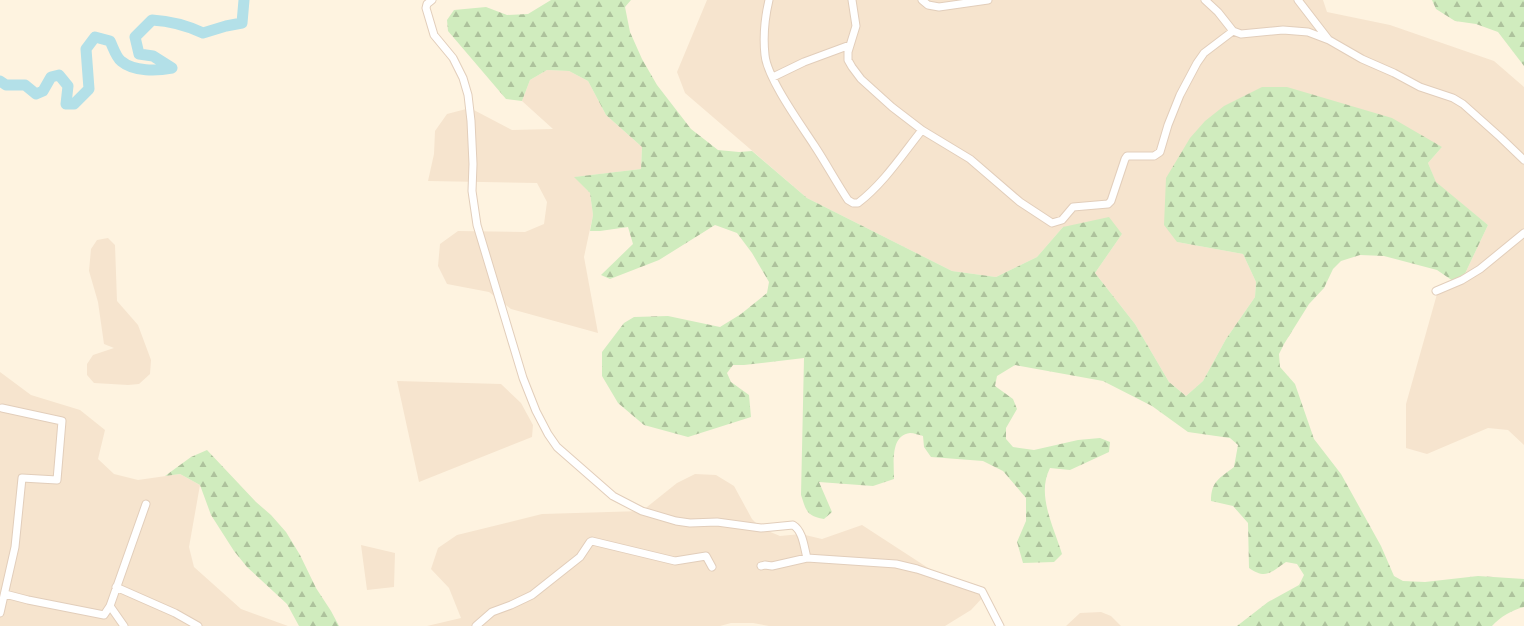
<svg xmlns="http://www.w3.org/2000/svg" width="1524" height="626" viewBox="0 0 1524 626" font-family="Inter,sans-serif">
<style>
.residential{fill:#f6e4ce}
.forest{fill:url(#forest-firs)}
.lines{fill:none;stroke-linecap:round;stroke-linejoin:round}
.river{stroke:#b3e0e8;stroke-width:11}
.minor-casing{stroke:#e2cebb;stroke-width:9}
.minor{stroke:#fff;stroke-width:7}
</style>
<defs>
<pattern id="forest-firs" width="22" height="20" patternUnits="userSpaceOnUse"><rect width="22" height="20" fill="#d0ecbe"/><path d="M5 1l3.5 6h-7zM16 11l3.5 6h-7z" fill="#adc29c"/></pattern>
</defs>
<rect width="100%" height="100%" fill="#fef3e0"/>
<path class="residential" d="M707,0H1323L1327,12L1390,25L1494,61L1524,87V445L1508,430L1488,428L1427,454L1406,448V404L1437,294L1462,280L1488,225L1436,183L1428,163L1442,147L1177,242L1243,254L1256,282L1255,297L1226,339L1203,381L1186,396L1169,382L1135,324L1095,273L1122,234L1063,227L1037,257L996,277L952,271L807,198L685,93L677,72Z
M547,70L569,71L588,81L606,115L642,147L641,169L575,177L590,193L593,215L584,257L598,333L511,309L489,292L447,284L438,266L440,244L458,231L525,232L544,224L547,202L537,183L428,181L434,154L435,131L447,114L470,108L512,130L553,129L522,101L530,80Z
M108,238L115,245L117,301L138,325L151,360L150,374L139,384L128,385L94,383L87,375V364L93,355L114,348L104,344L98,302L89,271L91,249L97,240Z
M0,372L31,395L80,410L105,430L98,459L114,474L138,480L180,474L200,485L189,547L194,567L241,609L288,626H0Z
M397,381L501,384L521,403L533,425L532,437L419,482Z
M695,474L716,475L734,486L752,519L761,528L780,536L801,534L822,539L862,525L942,577L985,595L971,610L945,626H769L753,623H731L720,626H427L461,618L449,588L431,569L438,548L457,535L542,514L642,511L677,483Z
M361,545L395,553L394,587L367,590Z
M1101,612L1111,616L1121,626H1066L1080,613Z"/>
<path class="forest" d="M551,0H631L625,7L630,32L642,59L657,85L691,129L718,150L739,152L752,151L807,198L952,271L996,277L1037,257L1063,227L1109,217L1122,234L1095,273L1135,324L1169,382L1186,396L1203,381L1226,339L1255,297L1256,282L1243,254L1177,242L1164,225L1166,178L1190,138L1205,121L1224,106L1262,87H1287L1392,118L1442,147L1428,163L1436,182L1488,225L1462,280L1456,283L1437,270L1384,256L1360,255L1341,261L1333,269L1324,288L1309,304L1284,344L1279,354L1280,367L1295,384L1314,439L1341,474L1381,546L1394,576L1403,581L1425,582L1478,576L1524,579V607C1512,610 1500,617 1492,626H1237L1268,602L1299,585L1304,575L1297,564L1286,562C1271,572 1266,580 1249,568L1248,523L1233,506L1211,501C1211,481 1220,478 1234,467L1238,445L1230,438L1188,432L1152,406L1103,381L1015,365L997,376L995,386L1013,399L1017,409L1006,428V439L1013,447L1034,450L1078,440L1100,438L1110,442L1109,452L1070,470L1050,468C1036,495 1054,527 1062,554L1054,562L1023,563L1017,542L1026,521V498L1003,471L983,461L931,457L924,447L923,436C919,435 914,433 910,433C890,435 894,464 894,479L873,486L819,482L832,512L824,519C806,516 806,510 801,495L804,358L744,365H733L727,373L731,382L749,395L751,417L688,437L644,425L618,403L602,376V352L624,323L634,317L668,316L720,327L741,314L767,293L769,282L752,253L737,233L715,225L659,260L610,279L601,275L633,244L628,227L600,231H590L593,215L590,193L574,177L641,169L642,147L606,115L588,81L569,71L547,70L530,80L522,101L506,99L448,31L447,20L454,10L486,7L507,15L528,14Z
M1432,0H1524V66L1498,32L1476,24L1455,21L1436,9Z
M207,450L256,502L271,515L286,532L300,555L316,588L331,611L339,626H299L287,604L247,567L234,551L211,515L200,485L180,474L165,476L191,457Z"/>
<g class="lines">
<path class="river" d="M0,81L6,85H25L36,94L43,91L51,77L59,75L68,86L66,104H74L89,89L86,49L95,37L110,41C113,47 116,57 121,61C134,72 157,71 172,68L153,56L139,54L135,37L152,20C170,21 186,25 203,33L226,26L242,23L244,0"/>
<g class="minor-casing">
<path id="minor" d="M432,0L427,4L426,8L434,35L453,58L463,78L468,95L471,121L473,164L472,191L477,225L523,378L536,411L548,434L557,447L613,496L642,511L676,521L690,523L717,522L761,528L793,525C803,531 804,547 807,558
M769,0C765,17 763,37 765,55C767,78 801,125 814,145C826,163 836,182 848,200L853,203H858C884,183 902,155 922,130
M852,0L856,26L848,52V60L852,67L861,79L892,107L922,130L970,159L1020,202L1052,223L1062,220L1073,207L1108,204L1111,201L1125,159L1127,156H1154L1160,152L1168,125L1180,95L1197,63L1204,53L1233,31
M922,0L928,5L939,7L988,0
M1205,0L1218,12L1233,31L1241,34L1283,30L1308,32L1329,40L1362,59L1394,73L1420,87L1453,98L1463,104L1500,137L1524,160
M1298,0L1328,39
M773,77L804,62L850,45
M1436,291L1462,280L1480,269L1524,233
M761,566L765,565L772,566L807,558L896,564L917,569L982,591L1000,626
M116,587L175,613L198,626
M5,594L28,600L104,615L110,606L146,504
M110,606L124,626
M0,613L15,547L22,478L57,480L62,421L2,408
M476,626L492,612L511,605L532,595L580,557L590,542L592,541L675,561L706,556L712,567"/>
</g>
<use href="#minor" class="minor"/>
</g>
</svg>
